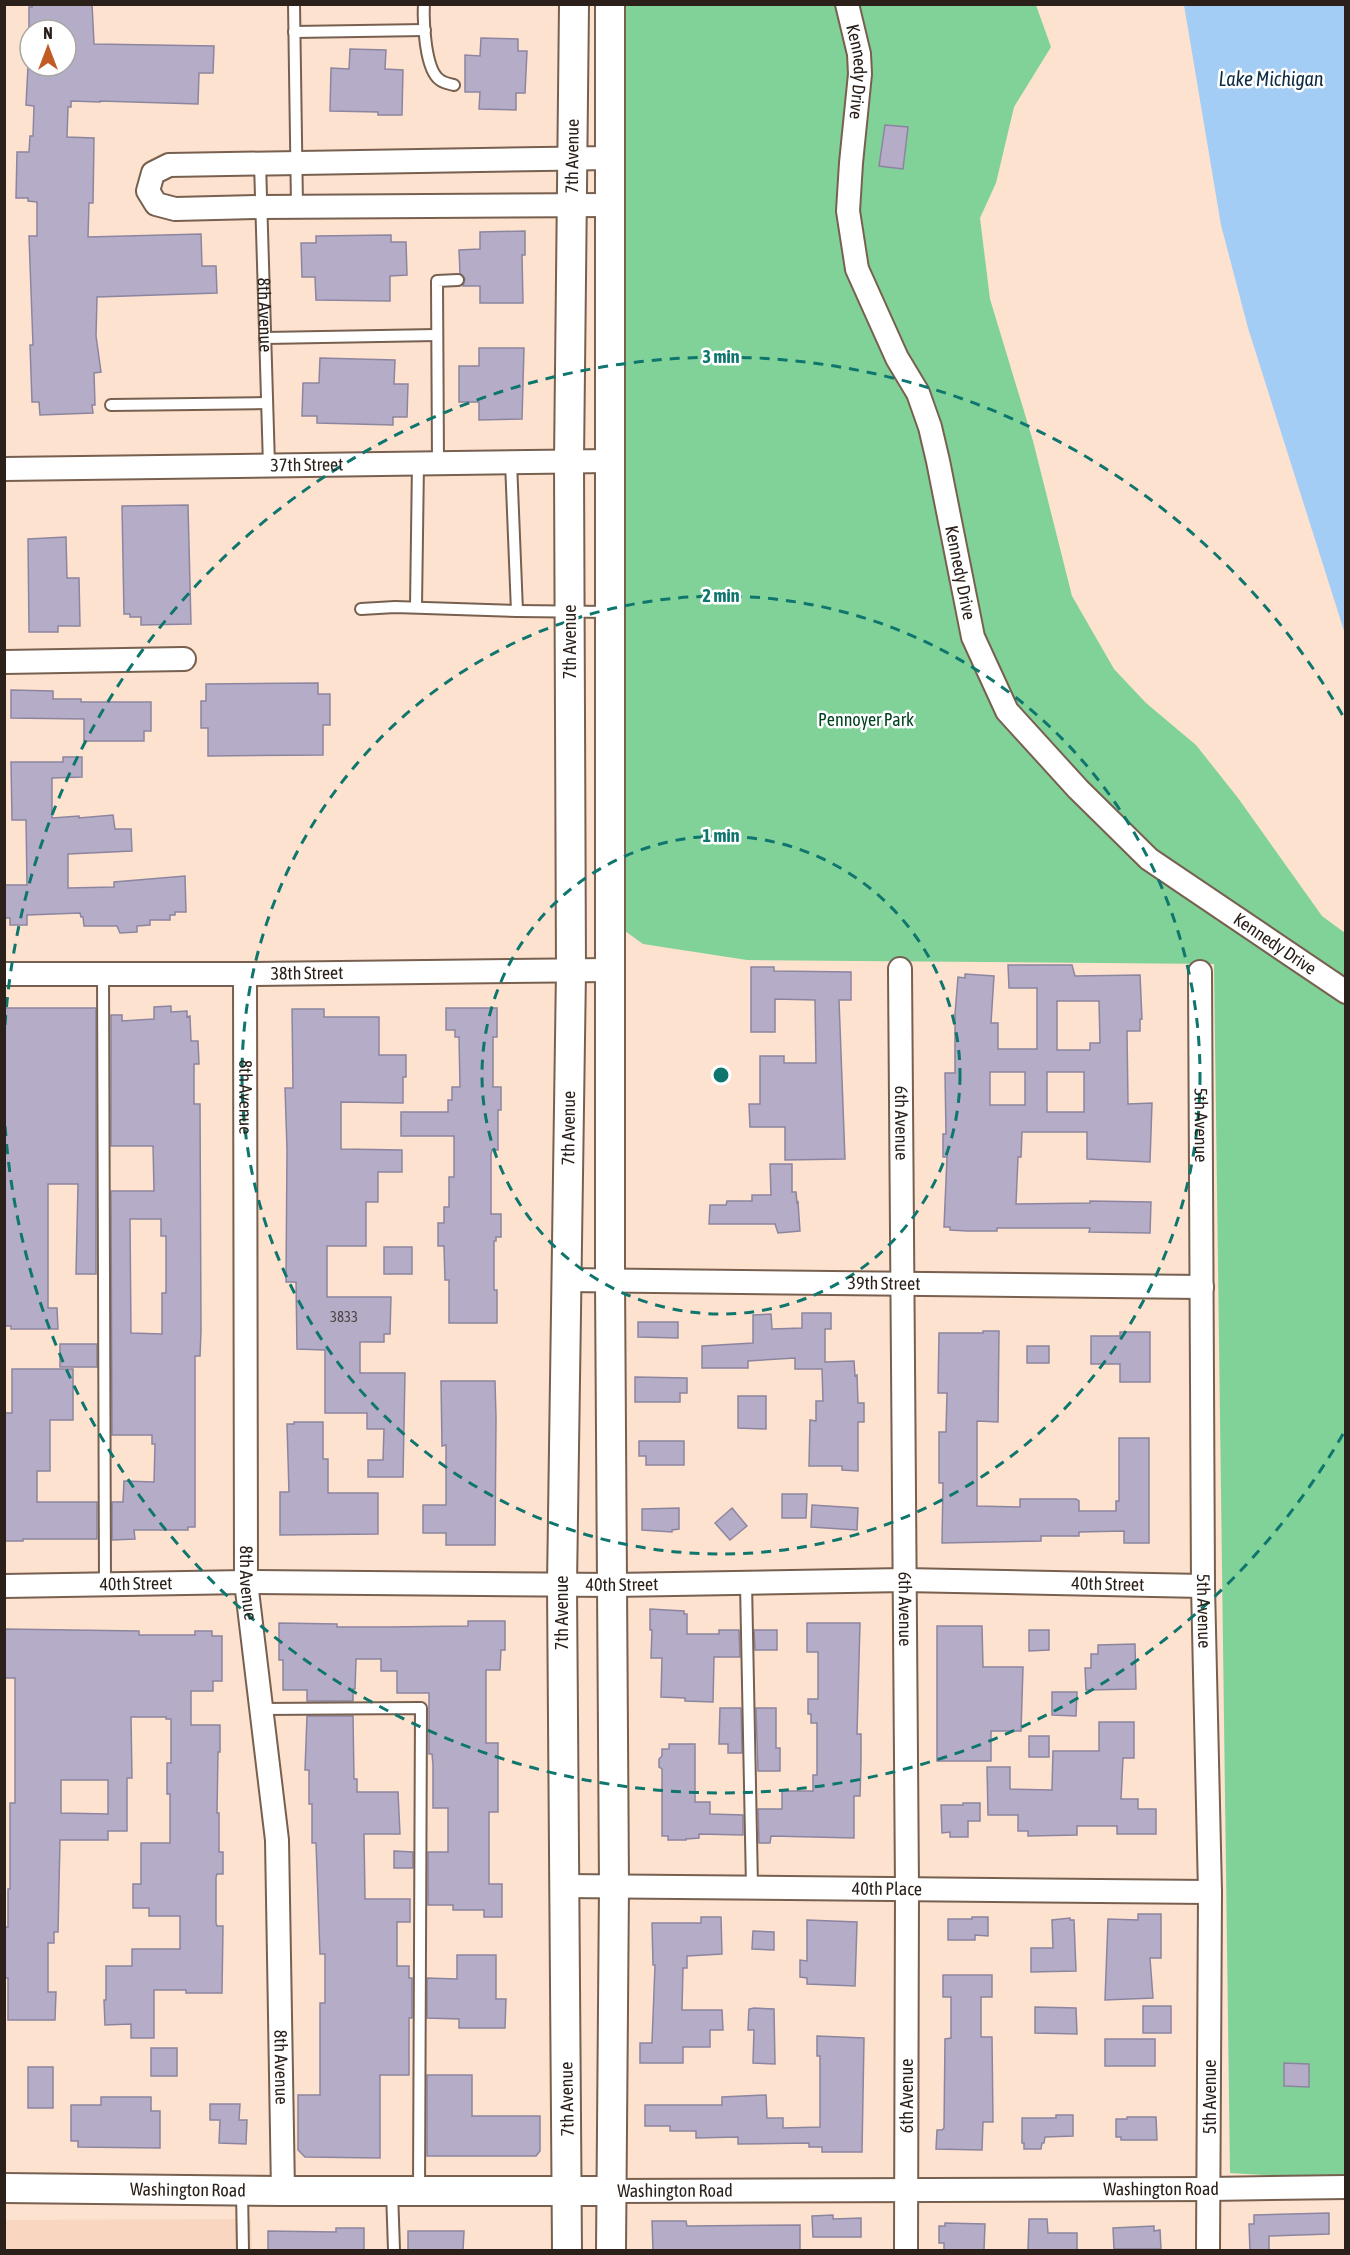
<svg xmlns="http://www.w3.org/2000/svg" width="1350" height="2255" viewBox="0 0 1350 2255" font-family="'Asap Condensed',sans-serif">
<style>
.built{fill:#f8d6bf}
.green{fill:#80d299}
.water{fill:#a4cdf5}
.building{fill:#b5adc8;stroke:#8d859f;stroke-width:1.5;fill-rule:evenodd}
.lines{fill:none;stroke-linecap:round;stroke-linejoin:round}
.service-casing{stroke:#77604f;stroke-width:14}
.minor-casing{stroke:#77604f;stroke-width:26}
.tertiary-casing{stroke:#77604f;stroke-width:32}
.service{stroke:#fff;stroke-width:10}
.minor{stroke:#fff;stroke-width:22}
.tertiary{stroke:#fff;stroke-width:28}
.ring{fill:none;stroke:#0f766e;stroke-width:3;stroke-dasharray:10 8}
.labels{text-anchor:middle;stroke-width:5;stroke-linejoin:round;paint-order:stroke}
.number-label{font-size:15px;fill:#4e4446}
.street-label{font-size:18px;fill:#2b211a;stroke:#fff}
.park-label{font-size:18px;fill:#00431f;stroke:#fff}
.water-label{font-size:20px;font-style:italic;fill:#0e2b45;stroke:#fff}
.centre{fill:#0f766e;stroke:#fff;stroke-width:3}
.ring-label{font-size:18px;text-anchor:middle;font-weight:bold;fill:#0f766e;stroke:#fff;stroke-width:5;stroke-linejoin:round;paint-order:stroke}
</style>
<rect width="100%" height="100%" fill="#fde2cf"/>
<path class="built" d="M251,2219L252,2250H5L4,2220Z"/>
<path class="green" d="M623,5H1036L1051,47L1014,107L996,183L980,218L990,299L1033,441L1072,596L1114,669L1146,703L1196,745L1238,798L1322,916L1345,933V2180L1230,2173L1214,964L747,960L643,944L625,931Z"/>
<path class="water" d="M1184,5H1345V634L1248,328L1221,225Z"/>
<path class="building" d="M32,4H92L94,44L214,46L213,73H199L198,104L100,101V102L71,101V107H68L67,137L94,138L93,203H89L88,237L201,234L202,266H216L217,293L97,297L96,336L101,372L94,373L95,405H92L93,413L40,415L39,402H32L30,345H33L29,236H37V202L28,201V198H16L17,152H29L30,136H33L34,106L26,105L28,66H66V30H29V7H32Z
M481,38L518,39V51H527L525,93H516V110L479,109L480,92H465V55L480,56Z
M350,49L386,50L385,69L403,70L402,115H378V112L330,111L331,68L349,69Z
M885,125L908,127L903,169L879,166Z
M525,231V255H522L523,303H480V286H463L465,279L460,273L459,250L480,249V232Z
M391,235V242H406L407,275L390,276V301L316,300L315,277H302L301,243H316V236Z
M479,348H524L522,419L479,420V402H459V366H479Z
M320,358L395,360L394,384H408L407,417H393V425L317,423V416H302L303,383H319Z
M188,505L191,624L141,625V617H130V614H124L122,506Z
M66,537L67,578H79L80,626H58V632H29L28,539Z
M318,683V694H330V725H323V755L208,756V728H201V701H206V684Z
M11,690L53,691V699H81V702H151V731H144V741H84V719L11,718Z
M63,757H82V777L52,778V818L79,816V818L113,815L115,829H131L132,851L68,854V888L114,887V882L185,876L186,912H175V915H170V920H150V925L137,926V932L120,933L117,926H84L83,917H81L80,913L27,915V925H10V918H4V885H27L26,820H12L11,762H63Z
M1008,965H1072L1075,976L1140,975L1142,1019H1140V1031H1127L1128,1104L1152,1103L1150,1162L1087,1159V1132H1022L1021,1157H1018L1016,1204L1090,1203V1201L1151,1202L1150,1233L1089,1232L1090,1228H997V1231H967L950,1230V1227H944L947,1157H943V1134H946L945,1073H955V1014L958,977L965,978V974L994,976L991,1023H998V1049H1037V988H1009ZM1057,1001H1099L1100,1043H1090V1050H1057ZM990,1072H1025V1105H990ZM1047,1072H1084V1112H1047Z
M751,967H774V971L851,972V1000H839L845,1159L785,1160V1127H750L749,1104H760V1056H784V1063H816L815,1000L775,999V1032H751Z
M171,1006V1012L187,1011V1017L190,1016L191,1041H198L199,1064H194V1104H200L201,1331L200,1356H195V1527H188V1530H134L135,1539L112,1540V1502H123L124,1481L154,1482L155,1444H152V1435H112L111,1191H154L153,1146H111V1015H122V1021L154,1019V1007ZM130,1219H161V1236H166V1293H162V1334L131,1333Z
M4,1008H96V1274H76L78,1184H48V1308H57L58,1329H11V1326H5Z
M446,1008H497V1037H493V1087H501V1110H498V1150H492L491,1154V1214H501V1237H496V1241H494V1290H497V1323H449V1280H445L444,1246H438V1223H444V1207H449V1177H454V1136H401V1112H448V1100H452V1087H460L459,1037H455V1030H446Z
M292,1009H324V1017H379V1055H406V1077H403V1103L341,1102V1149L402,1150V1172H378V1202H366V1246H327V1297H391L390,1334H384V1342H360V1373H405L403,1477H368V1460H383L384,1429H367V1413H325V1350L297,1349L296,1282H286L287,1149L285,1088H293Z
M770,1164H792V1192H796L797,1203L798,1202L800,1231L778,1233L775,1224H709L710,1205H726L727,1201H752V1195H771Z
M384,1247H412V1274H384Z
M802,1313H831V1329H825V1362L854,1361L855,1376L857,1375L858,1403H864V1422H858V1471L842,1470V1466H809L810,1420L816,1421V1401H823L822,1369H795V1358L748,1361V1368H702V1346L753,1343V1315L771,1314L772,1329L802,1328Z
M638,1322H678V1338L638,1337Z
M983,1331H999L998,1422L977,1421V1506L1020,1507V1499H1076L1079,1501V1511H1116V1501H1119V1438H1149V1543H1124V1531L1079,1532V1536H1041V1541L942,1543L943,1483H939V1432H946L947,1393H938L939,1333H983Z
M1120,1332H1150V1382H1120V1364H1091V1336H1120Z
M60,1344H97V1367H60Z
M1027,1346H1049V1363H1027Z
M12,1369H73V1420H50V1471H37V1502H97V1539H23V1541H4V1413H12Z
M635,1377L687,1378V1393H680V1402H635Z
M441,1381H495L496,1418L495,1545H446V1533H423V1505H446V1445L442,1446Z
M738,1396H766V1429L738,1428Z
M294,1422H323V1459H328V1493H378V1534L280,1535V1492H289L287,1424H294Z
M639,1441H684V1465H646V1456H639Z
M782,1494H807L806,1518H782Z
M812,1505L858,1508L857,1530L811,1527Z
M679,1508V1529L672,1530V1532L642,1530V1509Z
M732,1508L747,1526L730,1540L715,1523Z
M650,1609L684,1611V1614H687V1634H719V1630H739L740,1657H714L713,1702L685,1701V1698L661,1697L662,1658H651L652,1630H650Z
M468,1621H505V1650H501L500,1670H486V1743H498V1812H489V1884H502V1917H484V1910H453V1905H428V1852H448V1808H433V1765L432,1754H429V1693H397V1671H381V1659H356L355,1689H353V1701H307V1690H283V1660H279V1623L337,1624V1627H388L468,1626Z
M807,1623H860L857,1734H861V1763L860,1796H854V1838L771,1836L770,1843H759L758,1809H782V1791H813V1775H817V1723H811V1714H808V1699H818V1652H807Z
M937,1626H982L983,1667H1023L1021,1731H991V1761H937Z
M4,1629L139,1631V1635H195V1631H212V1636H222V1681H213V1691H191V1725H220V1752H218L217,1813H219V1852H223V1874H217L216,1877V1923L217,1926H223L222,1993H186V1990H154V2038H131V2024L105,2025L104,2000H106V1966H132V1949H180V1916H149V1908H133V1884H141V1843H170V1794H167V1763H171V1719H166V1717H131L132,1778H127V1831H108V1840H60L58,1932H54V1943H48V1992H56L55,2020H8V1978H4V1927H8V1889H10V1803H15V1678H4ZM61,1780H108V1814L61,1813Z
M754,1630H777V1650H755Z
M1029,1630H1049V1650L1029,1651Z
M1135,1644L1136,1689L1086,1690L1085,1668H1091V1654H1098V1645Z
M1052,1692H1077L1076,1716L1052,1715Z
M720,1708H741L742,1753H728V1744H719Z
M756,1708H776V1748H780V1771H758Z
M307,1716H353L354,1779H357V1792H398L400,1834H364L365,1899H410V1922H397V1966H409V1978H412V2018H409V2075H380V2158L305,2157L298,2150V2095H320V2003H325V1954H320L316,1843H312V1804H309V1770H305Z
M1099,1722H1134V1758H1123L1121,1799H1138V1809H1156V1834H1117V1826H1077V1835L1028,1836V1831H1018V1815H988L987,1767H1010V1789L1052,1790L1053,1751H1099Z
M1029,1736H1049V1757H1029Z
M669,1744H695V1802H710V1814L743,1815V1835L699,1834V1838L686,1839V1840H668V1836H662V1769L659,1767V1759L662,1756V1749H669Z
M963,1803H980V1821H968V1837H950V1832L942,1833L941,1805H963Z
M394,1851L413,1852V1868H394Z
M1138,1914H1161V1958H1150L1153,1998L1105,2000L1108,1919L1138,1920Z
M701,1917H721L722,1954L687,1956V1968H683L682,2010H722L723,2030H710V2047H683V2063H640V2043H652L655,1965H653L652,1923H701Z
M972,1917H988V1936L975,1935V1940H948V1919H972Z
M1070,1918V1920H1074L1076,1971L1031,1972V1948H1053L1052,1920Z
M807,1920L857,1922L855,1986L807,1984V1978L800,1977V1960L807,1961Z
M753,1931L774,1932V1950L752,1949Z
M457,1955H496V1999H506L505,2028H459V2019L427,2018V1978L457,1979Z
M943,1975H992V1997H981V2037H992L993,2122H983L982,2150L936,2149L937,2130H942L944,2128L945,2039L951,2038V1997H943Z
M1143,2006H1171V2033H1143Z
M1035,2007L1076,2008L1077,2034L1035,2033Z
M754,2008L774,2009L775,2064L753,2063L754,2030H748L749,2009Z
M817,2036L864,2038L862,2152H822V2147H809V2143L738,2144V2137L696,2138V2131H670V2126H645V2105H722V2097L766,2095L767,2118H783V2128L820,2127V2056H817Z
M1105,2039H1155V2066H1105Z
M151,2048H177V2076H151Z
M1284,2063L1309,2064V2087L1284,2086Z
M28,2067H53V2108H28Z
M427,2075H472V2116H540V2151L536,2156H427Z
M101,2097H151V2111H160V2148L78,2147V2141H71V2105H101Z
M210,2104H240L239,2120H247L246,2144L219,2143L220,2120H210Z
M1056,2115H1073V2136L1045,2137L1044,2143H1042L1041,2149H1024V2143H1022V2118H1056Z
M1127,2117H1156L1157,2140H1121V2137H1116V2119H1127Z
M1329,2213V2234L1269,2236V2250H1250L1249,2224H1254V2215Z
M833,2215V2219L861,2218V2237H813L812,2216Z
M1029,2219H1047L1048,2233H1077V2250H1028Z
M652,2221H686L687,2226L800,2225V2250H653Z
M945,2223L985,2224L984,2250H944V2243H939V2226H945Z
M1154,2226V2231L1160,2230L1161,2249H1114L1113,2228Z
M336,2228H364V2250H268V2231L336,2232Z
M408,2231H464L463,2250H408Z"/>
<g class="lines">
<g class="service-casing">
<g id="service">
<path d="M294,4L297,206"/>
<path d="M424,4C423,22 425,70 440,80C444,83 450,84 454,85"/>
<path d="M294,32L425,30"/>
<path id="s1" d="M260,163L269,465"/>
<path d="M265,338L437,335"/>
<path d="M111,405L267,403"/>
<path d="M438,463L437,281L458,280"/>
<path d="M416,607L418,463"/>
<path d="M361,609L395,607L517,611L511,462"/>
<path d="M517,611L609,612"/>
<path d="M103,974L105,1584"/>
<path d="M746,1583L752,1887"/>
<path d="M261,1709L421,1708L419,2190"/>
<path d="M242,2191L243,2250"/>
<path d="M392,2191L394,2250"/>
</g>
</g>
<g class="minor-casing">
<g id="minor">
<path id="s2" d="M847,4L859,54L860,74L851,163L848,211L857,269L897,358L918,393L930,427L938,461L973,637L1007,711L1078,789L1149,859L1346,992"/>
<path d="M610,158L169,165L153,173L148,191L156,204L175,209L261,207L610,205"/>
<path id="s3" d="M4,469L609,461"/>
<path d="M4,662L184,659"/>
<path id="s4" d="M900,969L907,1889L906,2250"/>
<path id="s5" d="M1200,972L1203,1586L1210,1892L1208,2250"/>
<path id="s6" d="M4,974H245L610,970"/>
<path id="s7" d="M245,974L246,1582L277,1840L283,2191"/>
<path id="s8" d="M566,1280L1202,1287"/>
<path id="s9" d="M4,1586L246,1582L614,1585L904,1580L1203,1586"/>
<path id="s10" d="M565,1886L1210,1892"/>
<path id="s11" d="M611,2191L1210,2189L1346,2187"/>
</g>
</g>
<g class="tertiary-casing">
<g id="tertiary">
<path d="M610,4V1281L614,1886L611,2250"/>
<path id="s12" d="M4,2188L283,2191H611"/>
<path id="s13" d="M567,2250L562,1585L571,971L569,462L574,4"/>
</g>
</g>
<use href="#service" class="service"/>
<use href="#minor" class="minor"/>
<use href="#tertiary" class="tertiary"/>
</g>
<g class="ring">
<circle cx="721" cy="1075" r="239"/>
<circle cx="721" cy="1075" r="479"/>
<path d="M1343 1434A718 718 0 0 1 5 1125M5 1025A718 718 0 0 1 1343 716"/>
</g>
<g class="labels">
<g class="number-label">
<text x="344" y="1322">3833</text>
</g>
<g class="street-label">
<text dy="6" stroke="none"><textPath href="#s2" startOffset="69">Kennedy Drive</textPath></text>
<text dy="6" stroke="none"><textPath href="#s13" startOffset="2094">7th Avenue</textPath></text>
<text dy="6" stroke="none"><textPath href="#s1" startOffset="152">8th Avenue</textPath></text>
<text dy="6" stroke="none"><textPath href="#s3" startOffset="303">37th Street</textPath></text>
<text dy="6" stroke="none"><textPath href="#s2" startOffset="591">Kennedy Drive</textPath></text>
<text transform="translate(570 642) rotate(-90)" y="6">7th Avenue</text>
<text dy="6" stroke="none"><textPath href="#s2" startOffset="1095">Kennedy Drive</textPath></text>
<text dy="6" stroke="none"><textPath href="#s6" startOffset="303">38th Street</textPath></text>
<text dy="6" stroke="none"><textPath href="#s7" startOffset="123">8th Avenue</textPath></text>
<text dy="6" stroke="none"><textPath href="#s4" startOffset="154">6th Avenue</textPath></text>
<text dy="6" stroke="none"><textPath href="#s5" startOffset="153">5th Avenue</textPath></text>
<text dy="6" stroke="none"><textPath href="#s13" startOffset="1122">7th Avenue</textPath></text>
<text dy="6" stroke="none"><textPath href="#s8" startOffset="318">39th Street</textPath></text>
<text dy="6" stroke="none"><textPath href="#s7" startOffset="609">8th Avenue</textPath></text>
<text dy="6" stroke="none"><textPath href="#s9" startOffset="132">40th Street</textPath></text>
<text dy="6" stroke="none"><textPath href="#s9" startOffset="1104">40th Street</textPath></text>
<text dy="6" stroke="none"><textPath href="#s9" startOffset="618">40th Street</textPath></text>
<text dy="6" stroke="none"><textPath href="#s4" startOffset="640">6th Avenue</textPath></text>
<text dy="6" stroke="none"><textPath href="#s5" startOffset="639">5th Avenue</textPath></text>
<text transform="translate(562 1613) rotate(-90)" y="6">7th Avenue</text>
<text dy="6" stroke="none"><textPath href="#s10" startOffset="322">40th Place</textPath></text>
<text dy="6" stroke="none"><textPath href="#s7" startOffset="1095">8th Avenue</textPath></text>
<text transform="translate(907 2096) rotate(-90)" y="6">6th Avenue</text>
<text transform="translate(1210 2097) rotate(-90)" y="6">5th Avenue</text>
<text transform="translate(567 2099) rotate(-91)" y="6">7th Avenue</text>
<text dy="6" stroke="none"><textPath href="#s11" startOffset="550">Washington Road</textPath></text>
<text dy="6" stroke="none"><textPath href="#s12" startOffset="184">Washington Road</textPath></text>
<text dy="6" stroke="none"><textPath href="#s11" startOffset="64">Washington Road</textPath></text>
</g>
<g class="park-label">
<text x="866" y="726">Pennoyer Park</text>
</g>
<g class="water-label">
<text x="1271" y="86">Lake Michigan</text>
</g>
</g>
<circle cx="721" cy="1075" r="9" class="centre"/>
<g class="ring-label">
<text x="721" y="363">3 min</text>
<text x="721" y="602">2 min</text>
<text x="721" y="842">1 min</text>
</g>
<rect width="1350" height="2255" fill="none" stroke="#2b211a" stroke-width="12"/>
<g transform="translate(48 48)"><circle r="28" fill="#ffffff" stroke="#aaa6a3" stroke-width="1.5"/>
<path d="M0-4.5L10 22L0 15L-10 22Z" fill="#c05b27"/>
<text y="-9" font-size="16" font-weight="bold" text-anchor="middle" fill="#2b211a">N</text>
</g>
</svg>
